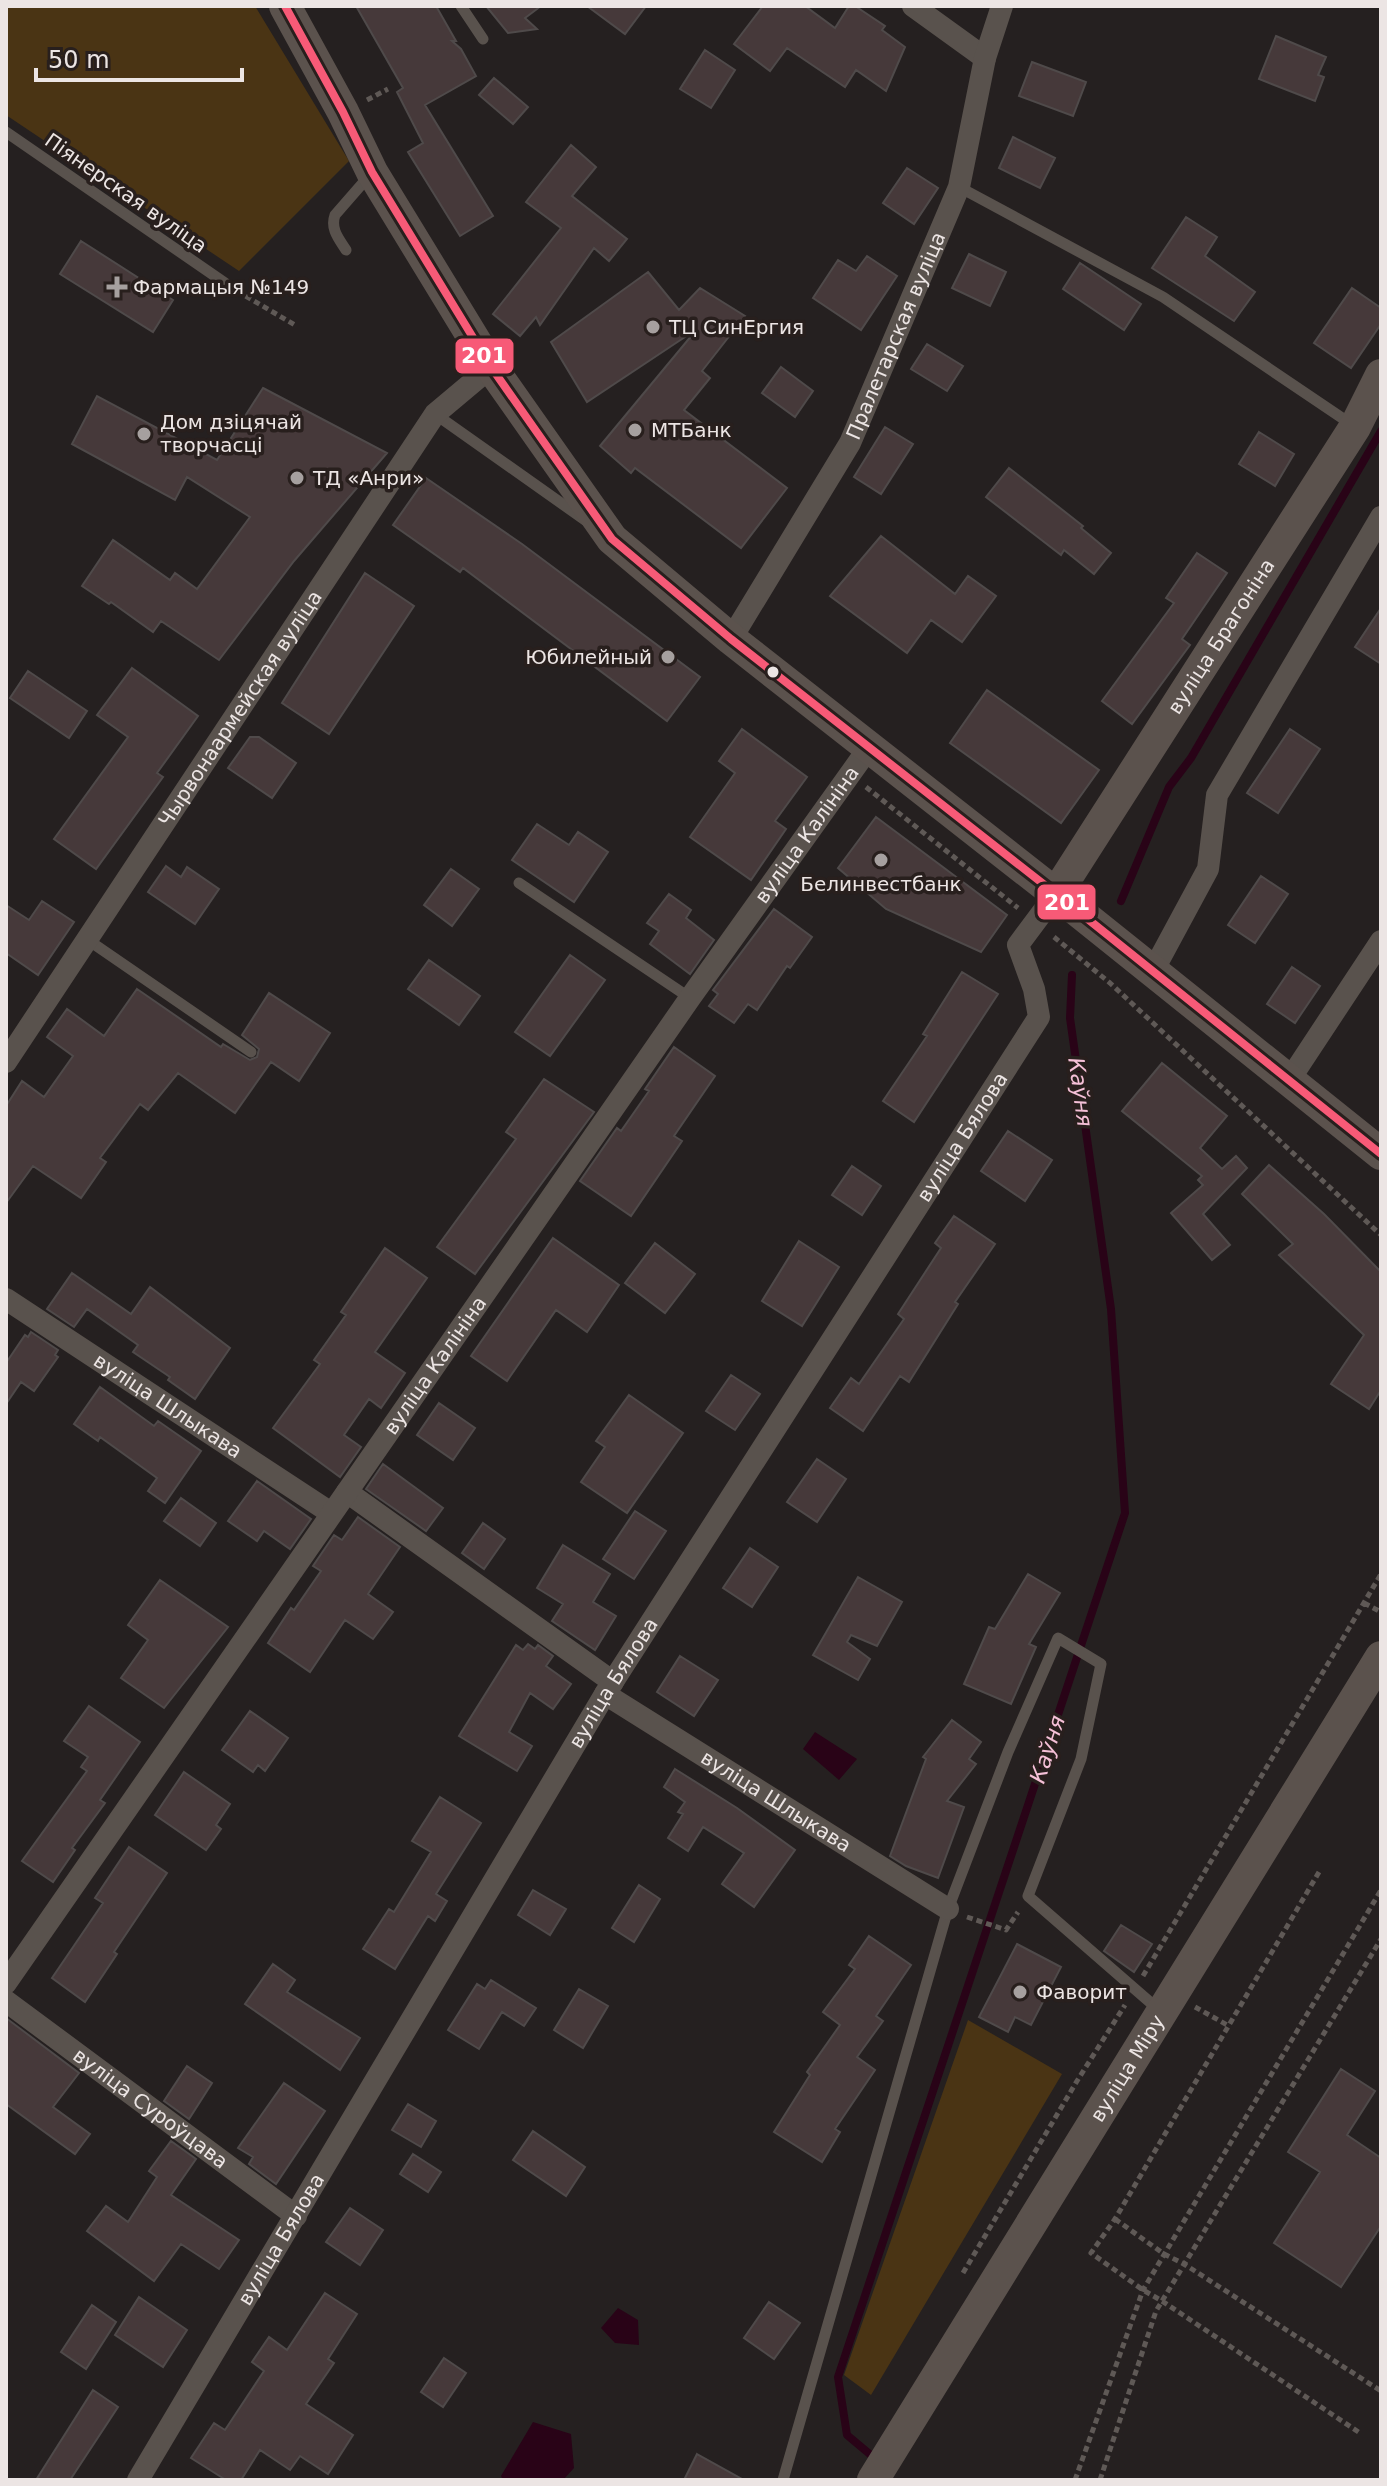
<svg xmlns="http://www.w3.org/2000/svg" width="1387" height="2486" viewBox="0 0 1387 2486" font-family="'DejaVu Sans',sans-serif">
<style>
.green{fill:#4a3414}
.water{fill:#290317}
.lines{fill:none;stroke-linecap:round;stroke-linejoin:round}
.stream{stroke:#290317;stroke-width:8}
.building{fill:#46393a;stroke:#4f4a4a;stroke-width:2}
.path{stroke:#5f5956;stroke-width:5;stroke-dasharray:6 4;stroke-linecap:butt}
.lane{stroke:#59524d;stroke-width:11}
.street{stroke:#59524d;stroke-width:22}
.secondary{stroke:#5b524d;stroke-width:32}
.bus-1-casing{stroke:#281f1d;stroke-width:14}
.bus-1{stroke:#f75a77;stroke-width:8}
.poi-dot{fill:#a6a09f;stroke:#281f1d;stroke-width:3}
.bus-dot{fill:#ece5e4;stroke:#281f1d;stroke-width:3}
.labels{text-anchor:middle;stroke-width:7;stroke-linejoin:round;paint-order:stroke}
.street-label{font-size:20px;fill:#ece5e4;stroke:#281f1d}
.poi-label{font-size:20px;fill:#ece5e4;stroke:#281f1d;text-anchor:start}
.water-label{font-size:22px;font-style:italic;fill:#f5c0d7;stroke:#281f1d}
.line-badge{stroke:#281f1d;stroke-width:3}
.badge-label{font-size:22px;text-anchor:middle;font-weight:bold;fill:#fff}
</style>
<rect width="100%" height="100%" fill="#252020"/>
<path class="green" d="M6,6H255L349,161L239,271L6,115Z
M968,2020L1062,2074L871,2395L844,2375Z"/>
<path class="water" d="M815,1732L857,1759L839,1780L803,1749Z
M618,2308L638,2320L639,2345L615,2343L601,2328Z
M533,2422L571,2434L574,2468L563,2480H503L501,2476Z"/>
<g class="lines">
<path class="stream" d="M1121,901L1169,787L1191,758L1381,431
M878,2461L847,2435L838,2377L1125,1513L1111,1309L1070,1018L1072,975"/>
</g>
<path class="building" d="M356,6H436L456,41H452L461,49L476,76L425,105L493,216L460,236L408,152L423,143L397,92L403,88Z
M486,6H541L525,18L537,29L508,33Z
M587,6H646L625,34Z
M763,6H805L835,28L849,6H855L885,26L882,30L905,47L886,91L856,70L845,87L787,48L770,71L734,44Z
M1276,36L1326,57L1318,75L1324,77L1315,101L1259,79Z
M705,50L735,70L711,108L680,89Z
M1032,62L1086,82L1073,116L1019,96Z
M494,78L528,107L513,124L479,95Z
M1013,137L1055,158L1040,188L999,168Z
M571,145L596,167L572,196L627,239L609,261L594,248L540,325L536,317L520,336L493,314L561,228L526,202Z
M907,168L938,188L914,224L883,203Z
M1186,217L1217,237L1205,256L1255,292L1234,321L1152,268Z
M81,241L173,300L153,332L60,274Z
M969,254L1006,272L990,306L952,288Z
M867,256L897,276L861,330L813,298L838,260L856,271Z
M1080,263L1141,304L1124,330L1063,289Z
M648,272L679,310L700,288L745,316L702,371L710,378L684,410L787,488L741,548L635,468L631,473L600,446L697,329L587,402L551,342Z
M1352,288L1381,308V324L1351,368L1314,343Z
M927,344L963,366L947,391L911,369Z
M781,367L813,391L795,417L762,393Z
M263,388L387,453L294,561L219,660L161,621L153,632L111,602L109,604L82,586L113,540L170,580L175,573L197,589L250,517L187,477L175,500L72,444L97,396L217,460Z
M885,427L913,444L881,494L854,477Z
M1259,432L1294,454L1275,486L1239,464Z
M1009,468L1083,526L1081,528L1111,553L1094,574L1064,550L1061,555L986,497Z
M426,478L522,544L700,677L667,721L463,568L460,572L393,525Z
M881,536L955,594L968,576L996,596L962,642L931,620L907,653L830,596Z
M1197,553L1227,573L1182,639L1190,645L1132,724L1102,701L1174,603L1166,598Z
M365,573L414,606L329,734L282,703Z
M1381,608V664L1355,647Z
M132,668L198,716L157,773L163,777L96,869L54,839L128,737L97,715Z
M28,671L87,711L69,738L10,698Z
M987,690L1099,770L1061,823L950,743Z
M742,729L807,777L775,821L786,829L751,880L690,837L735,773L719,761Z
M1290,729L1320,749L1278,813L1247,793Z
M250,737H259L296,763L272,798L228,768Z
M876,817L1007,915L981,952L886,909L838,868Z
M537,824L569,845L578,832L608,852L574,902L512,860Z
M166,866L181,877L187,867L219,889L195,924L148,892Z
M451,869L479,889L452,926L424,905Z
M1261,876L1288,894L1255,943L1228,925Z
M669,894L691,910L686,918L714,940L690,974L650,944L659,931L647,923Z
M42,901L74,922L38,975L6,953V905L29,920Z
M774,909L812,937L790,968L787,966L757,1010L748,1004L734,1023L709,1006L718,994L713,990Z
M570,955L605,980L550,1056L515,1032Z
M429,960L480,996L459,1025L408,989Z
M1292,967L1320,986L1295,1023L1267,1004Z
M962,972L998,994L914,1122L883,1101L927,1036L923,1034Z
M137,989L221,1047L223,1044L250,1060L257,1057L259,1049L242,1035L269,993L330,1033L299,1081L271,1062L235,1113L178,1073L148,1110L140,1104L100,1158L106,1162L81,1198L33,1166L6,1203V1106L22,1081L44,1097L73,1056L47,1037L67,1009L104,1036Z
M674,1047L715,1076L674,1136L682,1141L631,1216L580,1181L617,1128L621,1131L649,1091L645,1089Z
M1162,1063L1227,1116L1200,1148L1222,1169L1236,1156L1247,1168L1203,1214L1230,1245L1212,1260L1171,1213L1203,1185L1198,1180L1202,1176L1122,1111Z
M544,1079L594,1112L475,1274L437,1247L516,1139L506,1132Z
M1008,1131L1052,1160L1025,1201L981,1171Z
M1269,1165L1324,1214L1381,1272V1390L1369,1409L1331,1384L1364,1335L1279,1255L1293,1244L1242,1194Z
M852,1166L881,1186L862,1215L832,1195Z
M954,1216L995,1244L955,1302L958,1304L909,1382L900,1376L863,1431L830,1408L851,1378L859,1384L904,1319L898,1314L941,1248L935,1243Z
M553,1238L619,1285L587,1332L556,1310L507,1381L471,1356Z
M799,1241L839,1267L802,1326L762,1301Z
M655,1243L695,1274L665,1313L625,1283Z
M385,1248L427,1278L375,1352L405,1373L381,1408L369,1399L344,1435L361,1447L340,1477L273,1428L320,1364L314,1360L346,1315L341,1312Z
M72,1273L131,1314L150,1287L230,1348L195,1399L168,1380L170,1377L133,1352L138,1345L87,1309L74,1327L47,1309Z
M31,1332L58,1350L55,1355L58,1357L34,1391L21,1382L6,1404V1363L25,1335L28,1337Z
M731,1375L760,1394L735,1430L706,1411Z
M100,1387L154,1426L158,1421L201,1451L165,1503L148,1491L157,1478L100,1437L98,1441L74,1424Z
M629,1395L683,1433L627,1513L581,1482L605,1447L596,1441Z
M439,1403L475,1428L453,1460L417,1435Z
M817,1459L846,1479L817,1522L787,1502Z
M383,1464L443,1508L426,1531L366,1489Z
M257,1481L311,1519L290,1549L264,1531L257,1541L228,1521Z
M181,1498L216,1523L200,1546L164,1521Z
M635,1511L666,1531L634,1579L603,1559Z
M358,1517L400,1547L368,1594L393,1612L373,1639L345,1620L310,1672L268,1643L291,1608L294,1610L321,1571L313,1566L334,1535L342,1540Z
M483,1523L505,1539L484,1569L462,1553Z
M563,1545L610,1574L593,1602L616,1616L595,1650L552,1621L563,1604L537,1588Z
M750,1548L778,1567L752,1607L723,1588Z
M1028,1574L1060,1593L1029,1644L1036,1647L1011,1704L964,1684L989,1627L995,1629Z
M858,1577L902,1602L877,1646L851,1635L847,1642L870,1659L858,1680L813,1655Z
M160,1580L228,1627L164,1708L121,1678L148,1640L128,1625Z
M528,1644L535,1649L538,1645L553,1656L546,1666L571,1684L553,1709L530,1693L509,1732L532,1746L517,1771L459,1736L516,1645L523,1650Z
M680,1656L718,1680L694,1716L657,1692Z
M89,1706L140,1742L100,1800L105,1803L72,1848L75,1850L53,1882L22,1861L87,1771L81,1767L88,1757L64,1741Z
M250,1711L288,1738L265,1771L258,1765L253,1772L222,1750Z
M952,1720L981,1742L969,1759L976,1764L947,1801L964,1807L938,1878L906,1866L890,1856L926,1759L923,1757Z
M675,1769L737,1808L795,1850L754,1907L722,1884L744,1853L703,1827L688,1851L668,1838L683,1814L678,1812L685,1802L664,1787Z
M184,1772L230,1804L216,1825L221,1829L206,1850L155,1815Z
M440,1797L481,1823L436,1894L447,1901L435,1921L428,1916L395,1969L363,1949L389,1909L394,1912L431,1852L412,1841Z
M129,1847L167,1873L114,1952L117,1954L85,2002L52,1978L103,1903L95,1898Z
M639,1885L660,1899L634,1942L612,1928Z
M533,1890L566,1909L550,1935L518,1915Z
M1121,1925L1152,1944L1134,1972L1104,1951Z
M869,1936L911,1965L876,2016L883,2021L857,2057L875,2070L835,2129L840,2132L822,2162L774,2132L810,2075L807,2072L840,2025L823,2012L855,1969L849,1965Z
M1017,1944L1061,1967L1031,2025L1015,2017L1008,2032L979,2017Z
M273,1964L295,1980L287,1992L360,2038L340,2070L245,2004Z
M491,1980L536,2008L524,2026L502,2012L479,2049L448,2030L477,1984L485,1989Z
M579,1989L608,2006L583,2048L554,2030Z
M6,2018L79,2073L53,2107L90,2134L75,2154L6,2104Z
M187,2066L212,2083L189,2119L164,2101Z
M1341,2069L1375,2091L1347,2135L1381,2158V2226L1341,2287L1274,2243L1320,2172L1288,2152Z
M284,2083L325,2111L276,2184L249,2164L253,2157L238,2148Z
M408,2104L436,2121L421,2147L392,2130Z
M533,2131L585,2167L566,2196L513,2160Z
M171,2141L196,2159L171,2195L239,2240L219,2269L181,2244L154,2281L87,2231L106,2206L128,2222L157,2177L149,2171Z
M413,2154L441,2172L428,2192L400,2174Z
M350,2208L383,2230L360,2265L326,2242Z
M325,2293L357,2314L328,2359L334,2363L306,2404L353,2435L328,2474L300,2456L290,2470L260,2450L241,2480H226L191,2458L214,2423L225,2430L264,2371L252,2362L269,2337L287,2350Z
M139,2297L187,2330L163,2367L115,2335Z
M769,2302L800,2323L774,2359L744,2338Z
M92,2305L116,2322L86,2369L61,2352Z
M444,2358L466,2373L443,2407L421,2392Z
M93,2390L118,2407L70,2480H36Z
M697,2454L744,2480H684Z"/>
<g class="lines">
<path class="path" d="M367,100L388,89
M237,291L295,325
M866,787L1018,908
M1054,937L1110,983L1381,1235
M1364,1603L1381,1612
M1319,1872L1115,2219L1091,2253L1143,2290L1162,2301L1360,2433
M967,1917L1006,1930L1018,1912
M1143,1976L1381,1574
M1195,2007L1229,2026
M1115,2219L1164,2254L1184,2264L1381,2391
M963,2273L1077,2081L1125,2005
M1075,2480L1143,2290L1381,1890
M1100,2480L1156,2311L1381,1939"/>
<path class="lane" d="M461,6L483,39
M6,132L225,283
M959,187L1163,297L1351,424
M346,250C339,239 330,229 335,215L369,176
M435,414L585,520
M519,883L690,998
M88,940L251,1052
M783,2480L948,1909L1008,1752L1058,1638L1101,1664L1081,1759L1028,1896L1159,2010"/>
<g class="street">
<path d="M913,6L985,58"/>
<path id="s1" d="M731,639L850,443L959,187L985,58L1002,6"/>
<path d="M1153,971L1208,869L1217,795L1381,517"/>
<path id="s2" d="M6,1062L435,414L491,367"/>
<path d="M1290,1079L1381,941"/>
<path id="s3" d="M6,1299L331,1513"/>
<path d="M347,1492L613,1682"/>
<path id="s4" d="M605,1694L948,1909"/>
<path id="s5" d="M6,1983L690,998L868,749"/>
<path id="s6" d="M6,2001L296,2216"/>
<path id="s7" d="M138,2480L605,1694L1039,1017L1034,989L1018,945L1056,894"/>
</g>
<g class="secondary">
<path d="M285,6L343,112L372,172L491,367L612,539L731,639L1074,908L1381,1154"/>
<path id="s8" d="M1056,894L1355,427L1381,375"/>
<path id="s9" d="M873,2480L1381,1657"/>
</g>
<g class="bus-1-casing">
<path id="bus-1" d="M285,6L343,112L372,172L491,367L612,539L731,639L1074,908L1381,1154"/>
</g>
<use href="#bus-1" class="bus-1"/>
</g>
<g class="poi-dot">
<path d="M113 275h8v8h8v8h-8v8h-8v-8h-8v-8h8z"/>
<circle cx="653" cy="327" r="8"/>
<circle cx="635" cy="430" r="8"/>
<circle cx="144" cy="434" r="8"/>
<circle cx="297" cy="478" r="8"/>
<circle cx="668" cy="657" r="8"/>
<circle cx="881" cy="860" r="8"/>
<circle cx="1020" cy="1992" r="8"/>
</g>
<circle class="bus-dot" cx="773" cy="672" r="7"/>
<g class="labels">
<g class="street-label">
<text transform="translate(126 193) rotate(35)" y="7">Піянерская вуліца</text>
<text dy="7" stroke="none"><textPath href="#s1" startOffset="346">Пралетарская вуліца</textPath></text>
<text dy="7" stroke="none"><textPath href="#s8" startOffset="306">вуліца Брагоніна</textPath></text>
<text dy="7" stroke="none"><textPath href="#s2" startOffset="424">Чырвонаармейская вуліца</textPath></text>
<text dy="7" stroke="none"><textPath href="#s5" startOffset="1400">вуліца Калініна</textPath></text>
<text dy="7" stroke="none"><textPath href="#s7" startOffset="1576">вуліца Бялова</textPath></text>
<text dy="7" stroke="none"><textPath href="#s5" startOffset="752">вуліца Калініна</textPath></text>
<text dy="7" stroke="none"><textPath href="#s3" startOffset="194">вуліца Шлыкава</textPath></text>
<text dy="7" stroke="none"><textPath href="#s7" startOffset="928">вуліца Бялова</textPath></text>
<text dy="7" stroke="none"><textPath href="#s4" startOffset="202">вуліца Шлыкава</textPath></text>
<text dy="7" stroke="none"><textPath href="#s9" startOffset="484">вуліца Міру</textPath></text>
<text dy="7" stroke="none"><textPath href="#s6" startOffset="180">вуліца Суроўцава</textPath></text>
<text dy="7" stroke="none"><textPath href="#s7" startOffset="280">вуліца Бялова</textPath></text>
</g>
<g class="poi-label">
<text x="133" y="294">Фармацыя №149</text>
<text x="669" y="334">ТЦ СинЕргия</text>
<text x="160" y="429">Дом дзіцячай<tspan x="160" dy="23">творчасці</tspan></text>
<text x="651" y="437">МТБанк</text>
<text x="313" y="485">ТД «Анри»</text>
<text x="652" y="664" text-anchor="end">Юбилейный</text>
<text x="881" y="891" text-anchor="middle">Белинвестбанк</text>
<text x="1036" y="1999">Фаворит</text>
</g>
<g class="water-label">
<text transform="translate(1081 1092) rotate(82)" y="8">Каўня</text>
<text transform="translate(1047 1749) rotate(-72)" y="8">Каўня</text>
</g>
</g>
<g class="line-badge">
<rect x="454" y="337" width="61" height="38" rx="8" fill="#f75a77"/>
<rect x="1036" y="883" width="61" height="38" rx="8" fill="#f75a77"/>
</g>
<g class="badge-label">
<text x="484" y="363">201</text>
<text x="1067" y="910">201</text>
</g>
<rect width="1387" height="2486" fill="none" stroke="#ece5e4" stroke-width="16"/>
<path d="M36 68v12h206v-12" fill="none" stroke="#ece5e4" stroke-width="4"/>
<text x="48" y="68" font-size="24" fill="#ece5e4" stroke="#281f1d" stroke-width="6" paint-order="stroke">50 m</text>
</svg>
